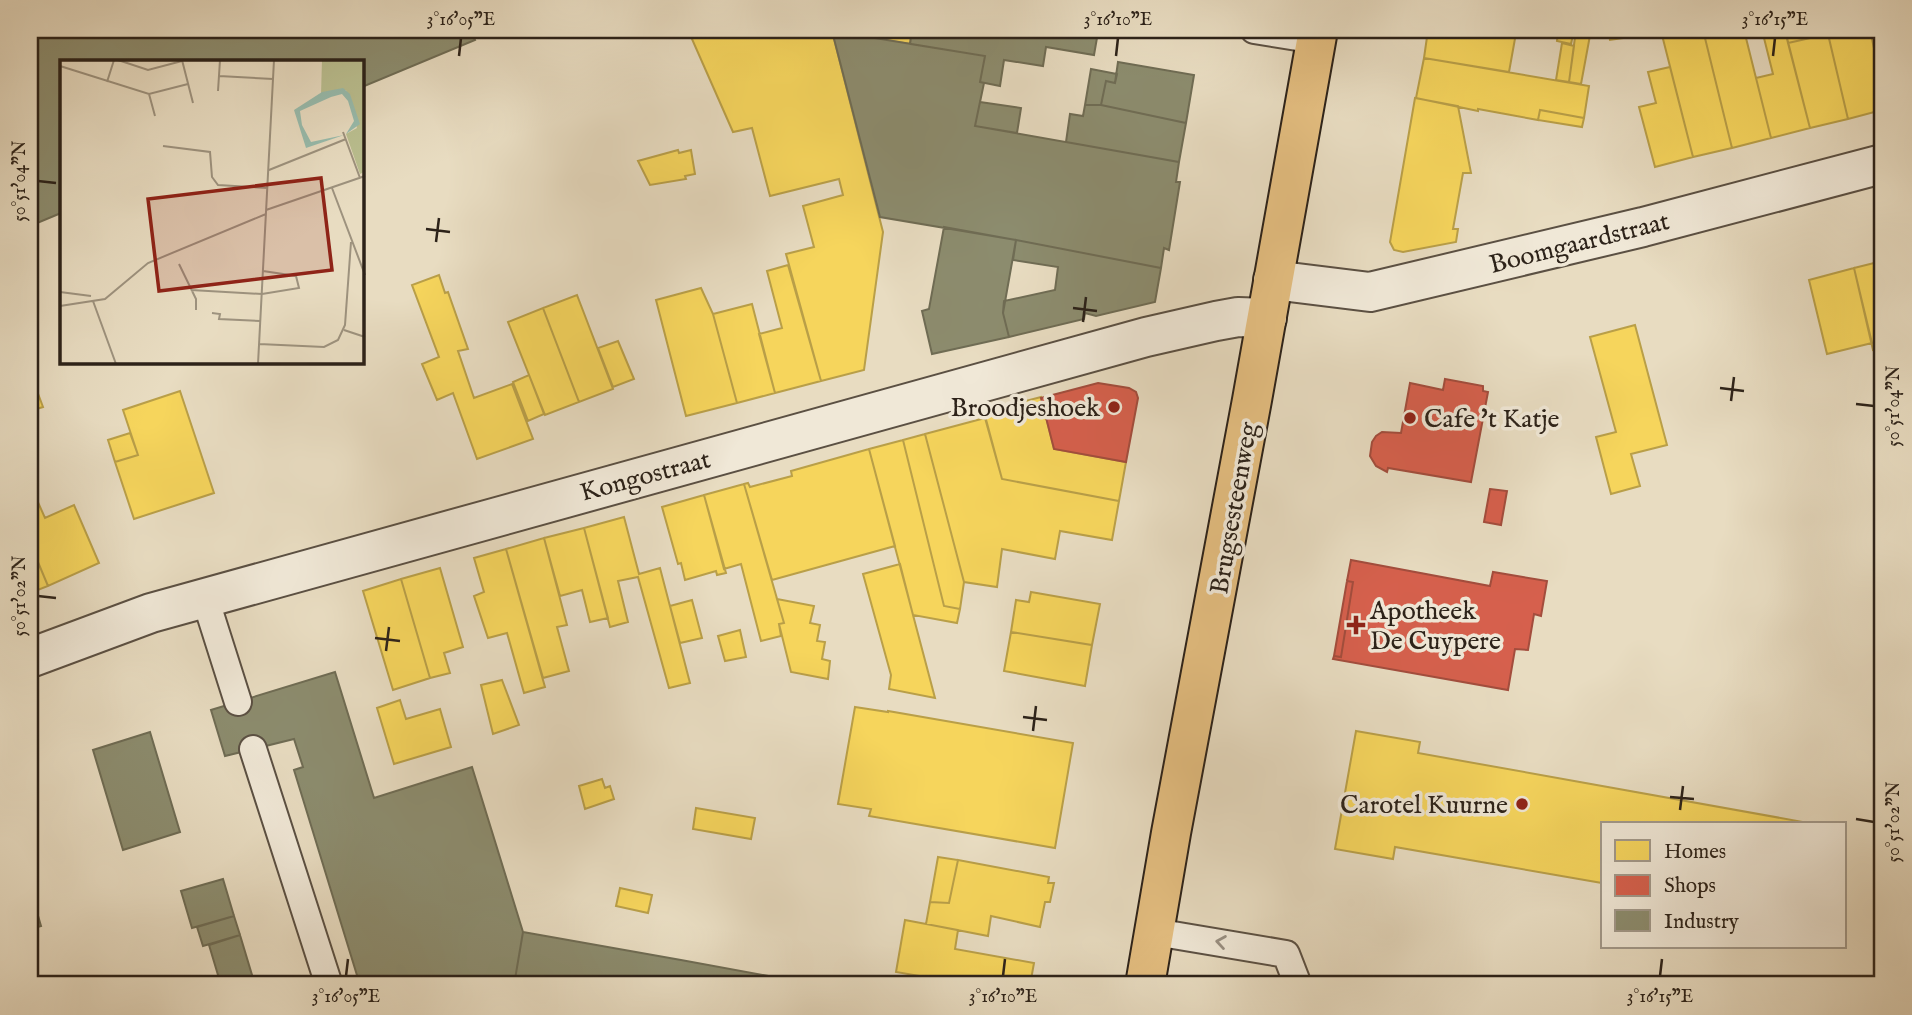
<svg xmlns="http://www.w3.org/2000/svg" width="1912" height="1015" viewBox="0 0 1912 1015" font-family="'IM FELL English',serif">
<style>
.homes{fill:#f6d55c;stroke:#b99f48;stroke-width:2}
.shops{fill:#d6604d;stroke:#a34d3d;stroke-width:2}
.industry{fill:#8c8c6e;stroke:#6f6c54;stroke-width:2}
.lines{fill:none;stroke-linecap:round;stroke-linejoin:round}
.lane-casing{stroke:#5b5043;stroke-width:30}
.street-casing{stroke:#5b5043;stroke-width:42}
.primary-casing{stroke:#2c2219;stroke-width:42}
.lane{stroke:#f0e8d7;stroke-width:26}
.street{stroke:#f0e8d7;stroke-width:38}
.primary{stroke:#e4be80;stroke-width:38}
.oneway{stroke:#988f82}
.ticks{fill:none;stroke:#2c2219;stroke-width:2.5}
.poi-dot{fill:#8f2418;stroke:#f0e8d7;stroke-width:2.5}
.labels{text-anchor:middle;stroke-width:7;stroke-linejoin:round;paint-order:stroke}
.street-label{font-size:26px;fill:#2c2219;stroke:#f0e8d7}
.poi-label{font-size:26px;fill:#2c2219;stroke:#f0e8d7;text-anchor:end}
.inset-road{fill:none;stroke:#9d927e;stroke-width:2}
.view{fill:#8f2418;fill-opacity:0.15;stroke:#8f2418;stroke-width:3.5}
.inset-edge{fill:none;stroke:#2c2219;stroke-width:3.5}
.neatline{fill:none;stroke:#2c2219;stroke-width:2.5}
.ticks-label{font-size:18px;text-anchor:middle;fill:#2c2219}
</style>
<rect width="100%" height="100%" fill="#e8dcc1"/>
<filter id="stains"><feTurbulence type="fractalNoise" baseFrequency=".00286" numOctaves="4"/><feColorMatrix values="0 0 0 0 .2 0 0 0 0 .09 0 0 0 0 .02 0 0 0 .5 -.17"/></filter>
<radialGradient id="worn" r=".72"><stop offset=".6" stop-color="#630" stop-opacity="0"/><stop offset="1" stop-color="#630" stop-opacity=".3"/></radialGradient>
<path class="homes" d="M688,30H912L910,44L832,31L883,232L864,370L821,381L786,254L814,247L803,206L843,195L839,179L770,196L752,128L733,132Z
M1428,30H1497L1516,33L1509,72L1424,58Z
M1497,30H1526L1525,35Z
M1558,30H1574L1571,44L1557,41Z
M1576,30H1591L1581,84L1569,82Z
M1608,30H1630L1631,37L1610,40Z
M1683,30H1703L1732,148L1693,157L1662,35Z
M1719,30H1744L1771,138L1732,148L1704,34Z
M1762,30H1785L1810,128L1771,138L1756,78L1773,74Z
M1785,30H1827L1828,34L1788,43Z
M1827,30H1870L1882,85V110L1848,119Z
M1828,34L1848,119L1810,128L1788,43Z
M1562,43L1574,46L1569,82L1556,80Z
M1424,58L1589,86L1584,118L1540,110L1538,120L1478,109V111L1416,98Z
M1670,67L1693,157L1655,167L1639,107L1656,103L1648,72Z
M1415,98L1458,106L1471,173H1463L1453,229H1458L1456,242L1403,252L1394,250L1390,242Z
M1540,110L1584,118L1582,127L1538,120Z
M678,150L679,153L691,150L695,174L685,176L686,179L650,185L638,161Z
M1882,261V348L1873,350L1854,268Z
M788,265L821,381L775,393L759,334L782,328L767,271Z
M1854,268L1872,343L1827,354L1809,280Z
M439,275L445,293L448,292L468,349L458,351L474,398L512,384L533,439L477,459L453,393L437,400L422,364L439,357L412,285Z
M701,288L713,314L737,403L686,416L656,300Z
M577,295L613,389L579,402L543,308Z
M752,304L775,393L737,403L713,314Z
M543,308L579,402L545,415L508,322Z
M1635,325L1667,445L1631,454L1640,486L1611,494L1596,437L1616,432L1590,337Z
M618,341L634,379L613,387L598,348Z
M30,372L43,407L30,411Z
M529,375L544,414L528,421L513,382Z
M180,391L214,493L134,519L115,462L138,455L123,410Z
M1041,397L1054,449L1126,462L1119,501L1002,479L984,412Z
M985,418L1002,479L1119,501L1112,540L1060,531L1055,559L1002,549L997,587L964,582L925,434Z
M130,433L138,455L115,462L108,440Z
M925,434L964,582L960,609L944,606L903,440Z
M903,440L944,606L960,609L957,623L913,615L869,449Z
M869,449L895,546L772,580L744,484L748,483L750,487L792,476L791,471Z
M744,484L784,623L779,624L781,636L761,641L741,564L724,569L704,495Z
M704,495L726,573L717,575L716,571L685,580L681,563L678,564L662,507Z
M37,500L45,518L74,505L99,563L48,586L30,543V504Z
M624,517L639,574L660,568L690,683L669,688L638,577L618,581L628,622L610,627L584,528Z
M584,528L608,618L590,622L582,590L560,596L544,538Z
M544,538L567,625L557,627L569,671L543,678L506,549Z
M30,543L48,586L30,593Z
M506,549L545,687L524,693L507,633L488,638L474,596L484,592L474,558Z
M900,564L913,615L935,698L889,689L891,675L863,574Z
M440,568L463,647L444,653L450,673L430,678L401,579Z
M401,579L430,678L393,690L363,591Z
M1031,592L1100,604L1092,645L1011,632L1016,600L1029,602Z
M777,599L814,606L810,623L820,625L817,641L825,642L822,659L830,661L828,679L791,672L779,624L784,623Z
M692,600L702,638L680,643L670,606Z
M740,630L746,657L725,661L718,636Z
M1011,632L1092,645L1085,686L1004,671Z
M502,680L519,725L493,734L481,685Z
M400,700L406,719L440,709L451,747L394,764L377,708Z
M855,707L888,712V711L1073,743L1055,848L869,816L871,809L838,804Z
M1356,731L1420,742L1418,753L1803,822V824H1602V883L1395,847L1393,859L1335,849Z
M602,779L605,788L610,786L614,799L585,809L579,786Z
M696,808L755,818L751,839L693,829Z
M938,857L958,860L949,903L930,902Z
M958,860L1049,877L1048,883H1054L1050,902H1045L1040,927L991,916L988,936L926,924L930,902L949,903Z
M620,888L652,895L648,913L616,906Z
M905,920L958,930L955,949L1034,963L1030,985H972L896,972Z"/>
<path class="shops" d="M1445,379L1483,386V391L1488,392L1471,482L1388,468L1387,472L1376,466L1370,456L1372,442L1376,436L1382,432L1401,433L1410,383L1443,390Z
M1098,383L1129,388L1136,392L1138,398L1126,462L1054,449L1041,398Z
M1490,489L1507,491L1501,525L1484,522Z
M1351,560L1490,586L1493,572L1547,581L1541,616L1534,614L1528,650L1515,649L1508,690L1333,659L1334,656L1341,657L1353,582L1347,581Z
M1347,581L1353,582L1341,657L1334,656Z"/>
<path class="industry" d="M30,30H470L475,40L362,87V61H61V213L30,226Z
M912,30H1086L1098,32L1094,55L1046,47L1043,66L1004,60L1000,86L980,82L985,56L910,44Z
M832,31L985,56L980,82L984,83L975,126L1179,162L1176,182H1180L1169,250L1164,248L1161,268L1016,240L880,217Z
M1118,62L1194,75L1186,123L1101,105L1106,81L1115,83Z
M1091,69L1117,74L1115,83L1106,81L1101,105H1085Z
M980,102L1021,108L1017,133L975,126Z
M1085,105H1101L1186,123L1179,162L1066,142L1070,114L1083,116Z
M944,227L1016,240L1003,313L1009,337L932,354L922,311L929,309Z
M1016,240L1161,268L1155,302L1096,316L1085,313L1084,319L1009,337L1003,313L1004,301L1055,290L1058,267L1013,260Z
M335,672L374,798L472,767L523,932L514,985H360L294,770L303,767L294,739L225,756L211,710Z
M150,732L180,832L123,850L93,750Z
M223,879L234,916L192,928L181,891Z
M30,888L41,926L30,929Z
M234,916L240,935L203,946L197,927Z
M523,932L681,960L817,985H514Z
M240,935L255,985H221L209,945Z"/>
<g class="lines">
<g class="lane-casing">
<path id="lane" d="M1254,30L1316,40
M205,598L238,702
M253,749L329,985
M1155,932L1286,954L1298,985"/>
</g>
<g class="street-casing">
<path id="street" d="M1273,280L1370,292L1643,227L1882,164
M30,658L151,613L1146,337L1216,321L1238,317L1267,318"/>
</g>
<g class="primary-casing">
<path id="primary" d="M1145,985L1171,833L1252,400L1318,30"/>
</g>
<use href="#lane" class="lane"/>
<use href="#street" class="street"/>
<use href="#primary" class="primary"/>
</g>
<defs><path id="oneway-chevron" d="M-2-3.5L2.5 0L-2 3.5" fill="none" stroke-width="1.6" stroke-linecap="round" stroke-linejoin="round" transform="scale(1.75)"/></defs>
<use class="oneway" href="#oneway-chevron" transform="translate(1221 942) rotate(-171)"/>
<path class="ticks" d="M459,56L461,38M1116,56L1118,38M1773,56L1775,38M38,181L56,183M426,229L450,232M436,242L439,218M1073,308L1097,311M1083,322L1086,297M1720,388L1744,391M1731,401L1734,377M1856,404L1874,406M38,596L56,598M375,638L400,641M386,651L389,627M1023,717L1047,720M1033,731L1036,706M1670,797L1694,799M1680,810L1683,786M1856,819L1874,822M346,976L348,959M1003,976L1005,959M1660,976L1662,959"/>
<g class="poi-dot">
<circle cx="1114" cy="407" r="7"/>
<circle cx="1410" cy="418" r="7"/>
<path d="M1352.5 614.5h7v7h7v7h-7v7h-7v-7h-7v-7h7z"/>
<circle cx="1522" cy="804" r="7"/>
</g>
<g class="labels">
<g class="street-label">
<text transform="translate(1579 242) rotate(-14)" y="9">Boomgaardstraat</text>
<text transform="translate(645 475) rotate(-15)" y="9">Kongostraat</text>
<text transform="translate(1233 508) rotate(-80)" y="9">Brugsesteenweg</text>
</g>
<g class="poi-label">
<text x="1100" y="416">Broodjeshoek</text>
<text x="1424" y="427" text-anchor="start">Cafe 't Katje</text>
<text x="1370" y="619" text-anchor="start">Apotheek<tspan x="1370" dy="30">De Cuypere</tspan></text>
<text x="1508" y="813">Carotel Kuurne</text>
</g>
</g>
<g transform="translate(60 60)">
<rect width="304" height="304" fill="#e8dcc1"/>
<path d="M262,0H304V112L300,114L286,74L297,68L286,30L261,35Z" fill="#babf90"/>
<path d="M283,28L290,34L300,64L286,74L294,61L288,41L282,34L271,37L240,51L242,65L251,82L284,75L246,88L234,50L262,32Z" fill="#98bcad"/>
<path class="inset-road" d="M58,0L88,10L122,1M122,0L133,43M0,6L89,34L128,24M159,16L213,19M47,22L54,0M158,31L160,0M89,34L95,56M283,72L300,118M103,86L150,92L152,117L158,125L208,128M209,110L286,79M272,128L305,215M206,150L305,116M119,204L136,239V250M131,230L202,234M0,232L31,236M202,234L239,228L236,216L203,211M33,241L56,304M0,246L45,239L88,203L206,154M152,253L160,254L159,259L200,261M284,270L305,277M199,284L264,287L278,280L285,265L291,182M198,304L214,0"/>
<path class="view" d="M261,118L272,210L99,231L88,139Z"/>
<rect width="304" height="304" class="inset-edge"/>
</g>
<rect width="1912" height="1015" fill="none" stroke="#e8dcc1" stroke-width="77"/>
<rect x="1601" y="822" width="245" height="126" fill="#f0e8d7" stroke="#a2998b" stroke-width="2"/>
<rect x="1615" y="840" width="35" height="21" fill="#f6d55c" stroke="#a2998b" stroke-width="2"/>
<text x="1664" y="858" font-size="21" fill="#2c2219">Homes</text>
<rect x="1615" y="875" width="35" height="21" fill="#d6604d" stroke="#a2998b" stroke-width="2"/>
<text x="1664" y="892" font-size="21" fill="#2c2219">Shops</text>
<rect x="1615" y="910" width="35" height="21" fill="#8c8c6e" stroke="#a2998b" stroke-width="2"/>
<text x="1664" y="928" font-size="21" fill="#2c2219">Industry</text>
<rect x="38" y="38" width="1836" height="938" class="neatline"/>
<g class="ticks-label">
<text x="461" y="25">3°16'05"E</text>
<text x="1118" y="25">3°16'10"E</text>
<text x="1775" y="25">3°16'15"E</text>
<text transform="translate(19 181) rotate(-90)" y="6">50°51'04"N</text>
<text transform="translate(1893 406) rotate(-90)" y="6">50°51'04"N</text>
<text transform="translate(19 596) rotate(-90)" y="6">50°51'02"N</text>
<text transform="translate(1893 822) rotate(-90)" y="6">50°51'02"N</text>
<text x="346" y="1002">3°16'05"E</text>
<text x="1003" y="1002">3°16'10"E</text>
<text x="1660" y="1002">3°16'15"E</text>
</g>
<rect width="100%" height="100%" filter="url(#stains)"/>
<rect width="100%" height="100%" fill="url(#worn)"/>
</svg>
